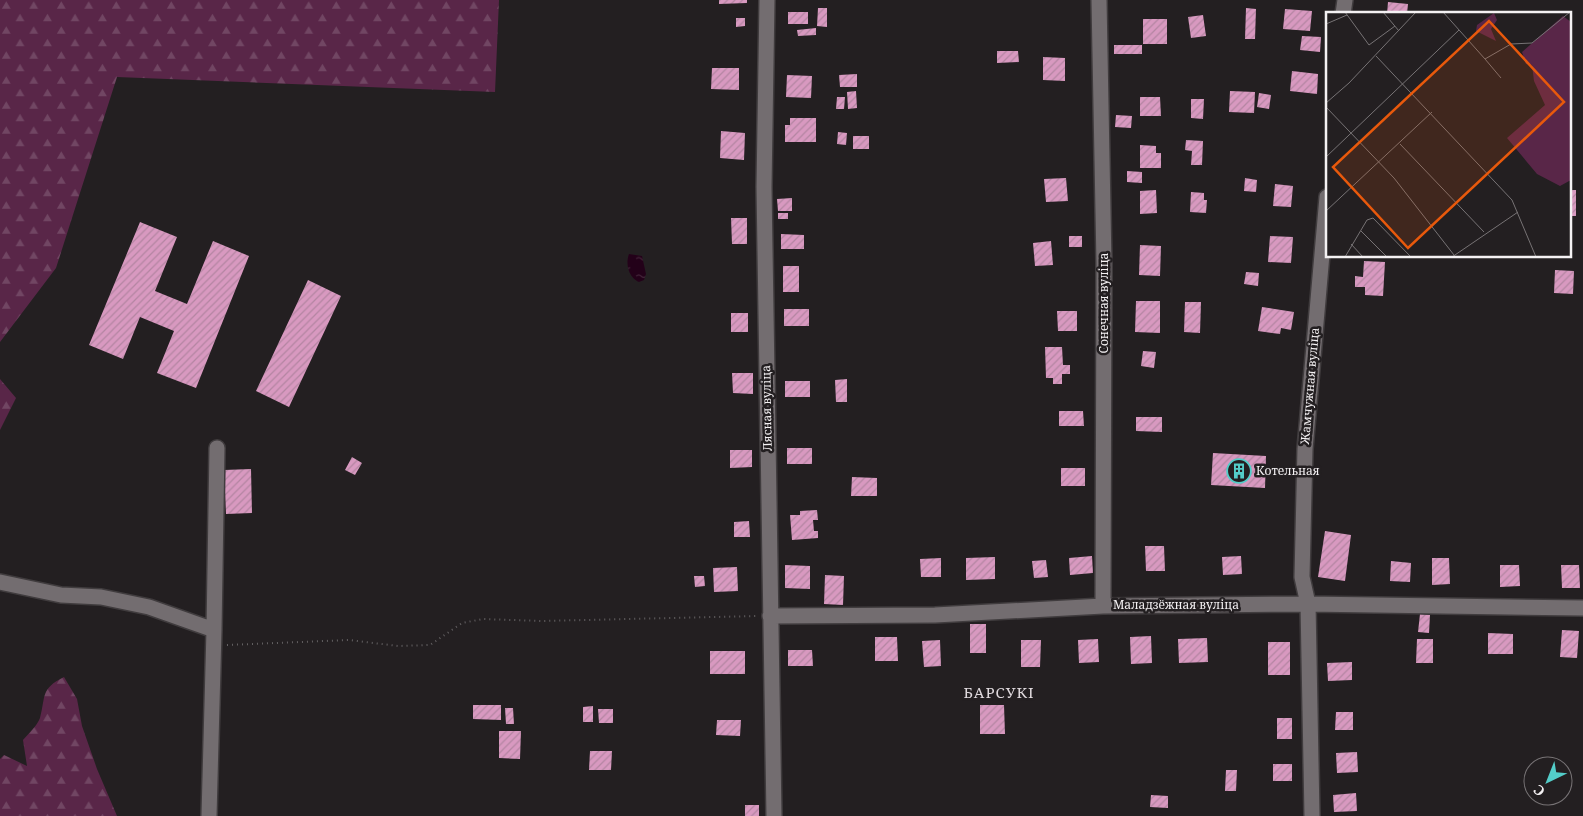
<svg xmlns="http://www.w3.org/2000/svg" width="1583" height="816" viewBox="0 0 1583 816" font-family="'Noto Serif',serif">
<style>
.forest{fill:url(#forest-firs)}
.water{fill:url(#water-ripples)}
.building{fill:url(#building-hatch)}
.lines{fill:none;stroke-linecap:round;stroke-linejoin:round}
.minor-casing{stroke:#403c3e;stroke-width:18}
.path{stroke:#646163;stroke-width:2;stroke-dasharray:1 4;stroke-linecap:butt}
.minor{stroke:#736d70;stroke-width:15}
.labels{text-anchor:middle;stroke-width:5;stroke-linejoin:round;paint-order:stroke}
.street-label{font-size:12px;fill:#f4f1f3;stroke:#231f21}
.poi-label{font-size:12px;fill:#f4f1f3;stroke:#231f21;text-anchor:start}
.quarter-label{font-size:15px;letter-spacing:1px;fill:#dfd9dd;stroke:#231f21}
.inset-road{fill:none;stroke:#777375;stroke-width:1}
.view{fill:#e8590c;fill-opacity:0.15;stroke:#e8590c;stroke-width:2.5}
.inset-edge{fill:none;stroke:#f4f1f3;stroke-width:2.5}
</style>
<defs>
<pattern id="forest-firs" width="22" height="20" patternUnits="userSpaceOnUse" patternTransform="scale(1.25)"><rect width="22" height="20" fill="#592648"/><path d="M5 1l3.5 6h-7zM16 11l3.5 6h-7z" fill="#714663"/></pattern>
<pattern id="water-ripples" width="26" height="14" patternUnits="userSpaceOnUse" patternTransform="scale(1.25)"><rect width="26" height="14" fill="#230119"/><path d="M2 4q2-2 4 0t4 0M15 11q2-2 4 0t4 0" fill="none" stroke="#44263b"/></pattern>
<pattern id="building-hatch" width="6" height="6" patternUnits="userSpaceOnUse" patternTransform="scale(1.25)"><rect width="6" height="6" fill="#d899c0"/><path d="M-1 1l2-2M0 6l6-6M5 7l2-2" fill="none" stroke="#b485a2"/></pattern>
</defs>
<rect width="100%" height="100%" fill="#231f21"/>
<path class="forest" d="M0,0H499L495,92L117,77L56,268L0,342Z
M0,379L16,398L0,430Z
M64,677L77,699L82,726L97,769L117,816H0V759L4,755L27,766L23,740C28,734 37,726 40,718C46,696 40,689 64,677Z"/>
<path class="water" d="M629,254L642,256L646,274L644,280L639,282C629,278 625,264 629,254Z"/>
<path class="building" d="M719,0H747V3L719,4Z
M1388,2L1408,4L1407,14H1387Z
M818,8H827V27L817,26Z
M1246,8L1256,9L1255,39H1245Z
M1285,9L1312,11L1310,31L1283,29Z
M788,12H808V24H788Z
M1203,15L1206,36L1191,38L1188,17Z
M736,18H745V26L736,27Z
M1143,19H1167V44H1143Z
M816,28V35L798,36L797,30Z
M1302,36L1321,37L1320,52L1300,50Z
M1114,45H1142V54H1114Z
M997,51H1018L1019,62L997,63Z
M1043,57L1065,58V81L1043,80Z
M712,68H739V90L711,89Z
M1292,71L1318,74L1317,94L1290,91Z
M857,74V87H840L839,75Z
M787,75L812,76L811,98L786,97Z
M856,91L857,108L848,109L847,92Z
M1230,91L1255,92L1254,113L1229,112Z
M1259,93L1271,95L1269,109L1257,107Z
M837,97H845L844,109H836Z
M1140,97H1160L1161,116H1140Z
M1191,99H1204L1203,119L1191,118Z
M1116,115L1132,116L1131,128L1115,127Z
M790,118H816V142H785V125H790Z
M721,131L745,133L744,160L720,158Z
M838,132L847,133L846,145L837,144Z
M853,136H869V149H853Z
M1186,140L1203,141L1202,165H1191L1192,151L1185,150Z
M1140,145L1156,146V153H1161V168H1140Z
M1127,171L1142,172V183L1127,182Z
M1066,178L1068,201L1046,202L1044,179Z
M1245,178L1257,180L1256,192L1244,191Z
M1275,184L1293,186L1291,207L1273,206Z
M1156,190L1157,213L1140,214V191Z
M1569,190H1576V216H1569Z
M1191,192L1204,193V200H1207L1206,213L1190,212Z
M792,198V211H778L777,199Z
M778,213H788V219H778Z
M731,218H747V244H732Z
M140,222L177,237L155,291L187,304L213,241L249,256L196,388L157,373L174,331L140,317L123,359L89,345Z
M781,234L804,235V249H781Z
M1069,236H1082V247H1069Z
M1270,236L1293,237L1291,263L1268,262Z
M1051,241L1053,265L1035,266L1033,243Z
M1140,245L1161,246L1160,276L1139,275Z
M1364,261L1385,262L1383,296L1365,295V287H1355V276L1363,277Z
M783,266H799V292H783Z
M1555,270L1574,271L1573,294L1554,293Z
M1246,272L1259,273L1258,286L1244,284Z
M308,280L341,296L289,407L256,391Z
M1136,301H1160V333L1135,332Z
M1185,302H1201L1200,333L1184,332Z
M1262,307L1294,312L1291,330L1281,328L1280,334L1258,331Z
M784,309H809V326H784Z
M1057,311H1077V331H1058Z
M731,313H748V332H731Z
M1045,347H1062L1063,365H1070V374H1062V384H1053V378H1046Z
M1143,351L1156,352L1154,368L1141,366Z
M732,373H753V394L733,393Z
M847,379V402H836L835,380Z
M785,381H810V397H785Z
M1059,411H1083L1084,426H1059Z
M1136,417H1162V432L1136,431Z
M787,448H812V464H787Z
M730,450H752V467L730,468Z
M1213,453L1266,456L1265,488L1211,485Z
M352,457L362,463L355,475L345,470Z
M1061,468H1085V486H1061Z
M251,469L252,513L226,514L224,470Z
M852,477L877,478V496H851Z
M817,510L818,520H813L814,531H818V538L792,540L790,515H800V511Z
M749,521L750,537H734V522Z
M1325,531L1351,535L1345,581L1318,577Z
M1145,546H1164L1165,571H1146Z
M1092,556L1093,573L1070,575L1069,558Z
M1241,556L1242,574L1223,575L1222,557Z
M995,557V579L966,580V558Z
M941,558V577H921L920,559Z
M1432,558H1449L1450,584L1432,585Z
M1046,560L1048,577L1034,578L1032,561Z
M1391,561L1411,563L1410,582L1390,581Z
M785,565L810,566V589L785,588Z
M1500,565H1519L1520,586L1500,587Z
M1561,565H1579L1580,588H1562Z
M737,567L738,591L714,592L713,568Z
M825,575L844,576L843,605L824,604Z
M694,576H704L705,586L695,587Z
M1420,614L1430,615L1429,633L1418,632Z
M970,624H986V653H970Z
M1562,630L1579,631L1577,658L1560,657Z
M1488,633L1513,634V654H1488Z
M1151,636L1152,663L1131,664L1130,637Z
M875,637H897L898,661H875Z
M1207,638L1208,662L1179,663L1178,639Z
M1098,639L1099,662L1079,663L1078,640Z
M1417,639H1433V663H1416Z
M940,640L941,666L924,667L922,641Z
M1021,640H1041L1040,667H1021Z
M1268,642H1290V675H1268Z
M788,650H812L813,666H788Z
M710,651H745V674H710Z
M1352,662V680L1328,681L1327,663Z
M473,705H501V720L473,719Z
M980,705H1004L1005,734H980Z
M593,706V722H583V707Z
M505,708H513L514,724H506Z
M598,709H613V723H599Z
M1336,712H1353V730H1335Z
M1277,718H1292V739H1277Z
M717,720H741L740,736L716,735Z
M499,731H521L520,759L499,758Z
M590,751H612L611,770H589Z
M1357,752L1358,772L1337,773L1336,753Z
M1273,764H1292V781H1273Z
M1226,770H1237L1236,791H1225Z
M1356,793L1357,811L1334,812L1333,795Z
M1151,795L1168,796V808L1150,807Z
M745,805H759V816H745Z"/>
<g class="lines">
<g class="minor-casing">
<path id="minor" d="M767,0L764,187L774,816
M1099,0L1104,264L1103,606
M1343,14L1345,0
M0,582L61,595L101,597L149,607L214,630L209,816
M770,616L935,615L1103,606L1308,604L1583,608
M214,630L217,448
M1312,816L1308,604L1302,577L1305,449L1327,197"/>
</g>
<path class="path" d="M227,645L349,640L398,646L430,645L462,623L483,619L542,621L757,616"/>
<use href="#minor" class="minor"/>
</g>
<defs>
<g id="building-ring" transform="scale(1.25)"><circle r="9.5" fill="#231f21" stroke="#53cdc9" stroke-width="1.5"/><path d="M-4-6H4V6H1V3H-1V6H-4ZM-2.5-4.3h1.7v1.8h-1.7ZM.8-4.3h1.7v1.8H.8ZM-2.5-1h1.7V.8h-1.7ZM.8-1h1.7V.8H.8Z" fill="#53cdc9"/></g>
</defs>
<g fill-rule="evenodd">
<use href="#building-ring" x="1239" y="471"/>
</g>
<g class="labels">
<g class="street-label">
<text transform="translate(1104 303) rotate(-90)" y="4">Сонечная вуліца</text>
<text transform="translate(1310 386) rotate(-85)" y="4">Жамчужная вуліца</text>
<text transform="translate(767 408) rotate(-91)" y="4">Лясная вуліца</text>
<text x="1176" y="609">Маладзёжная вуліца</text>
</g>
<g class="poi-label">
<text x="1256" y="475">Котельная</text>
</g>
<g class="quarter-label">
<text x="999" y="698">БАРСУКІ</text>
</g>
</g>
<g transform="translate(1326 12)">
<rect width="245" height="245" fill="#231f21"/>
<path d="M168,1L171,8L165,17L170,29L150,19L151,13ZM237,4L245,10V168L234,174L211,162L181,126L219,93L208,69L206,53L200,52L196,40Z" fill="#592648"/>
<path class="inset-road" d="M19,0L43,33L69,14M57,0L73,19M117,0L159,47L185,32L206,31L244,0M0,12L21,3M50,44L186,188L210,245M159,47L175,66M0,91L23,71L90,0M0,95L68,166L128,243M74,132L158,220M0,145L133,18M0,199L106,100M35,219L61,245M25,232L37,245M19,245L41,208L47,206L85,245M126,245L192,200"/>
<path class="view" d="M163,9L238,90L82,236L7,155Z"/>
<rect width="245" height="245" class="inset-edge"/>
</g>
<g transform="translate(1548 781) rotate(223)"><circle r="24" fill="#231f21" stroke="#777375"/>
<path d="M0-4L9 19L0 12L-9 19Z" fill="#53cdc9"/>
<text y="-8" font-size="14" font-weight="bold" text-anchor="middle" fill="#f4f1f3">С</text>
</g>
</svg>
